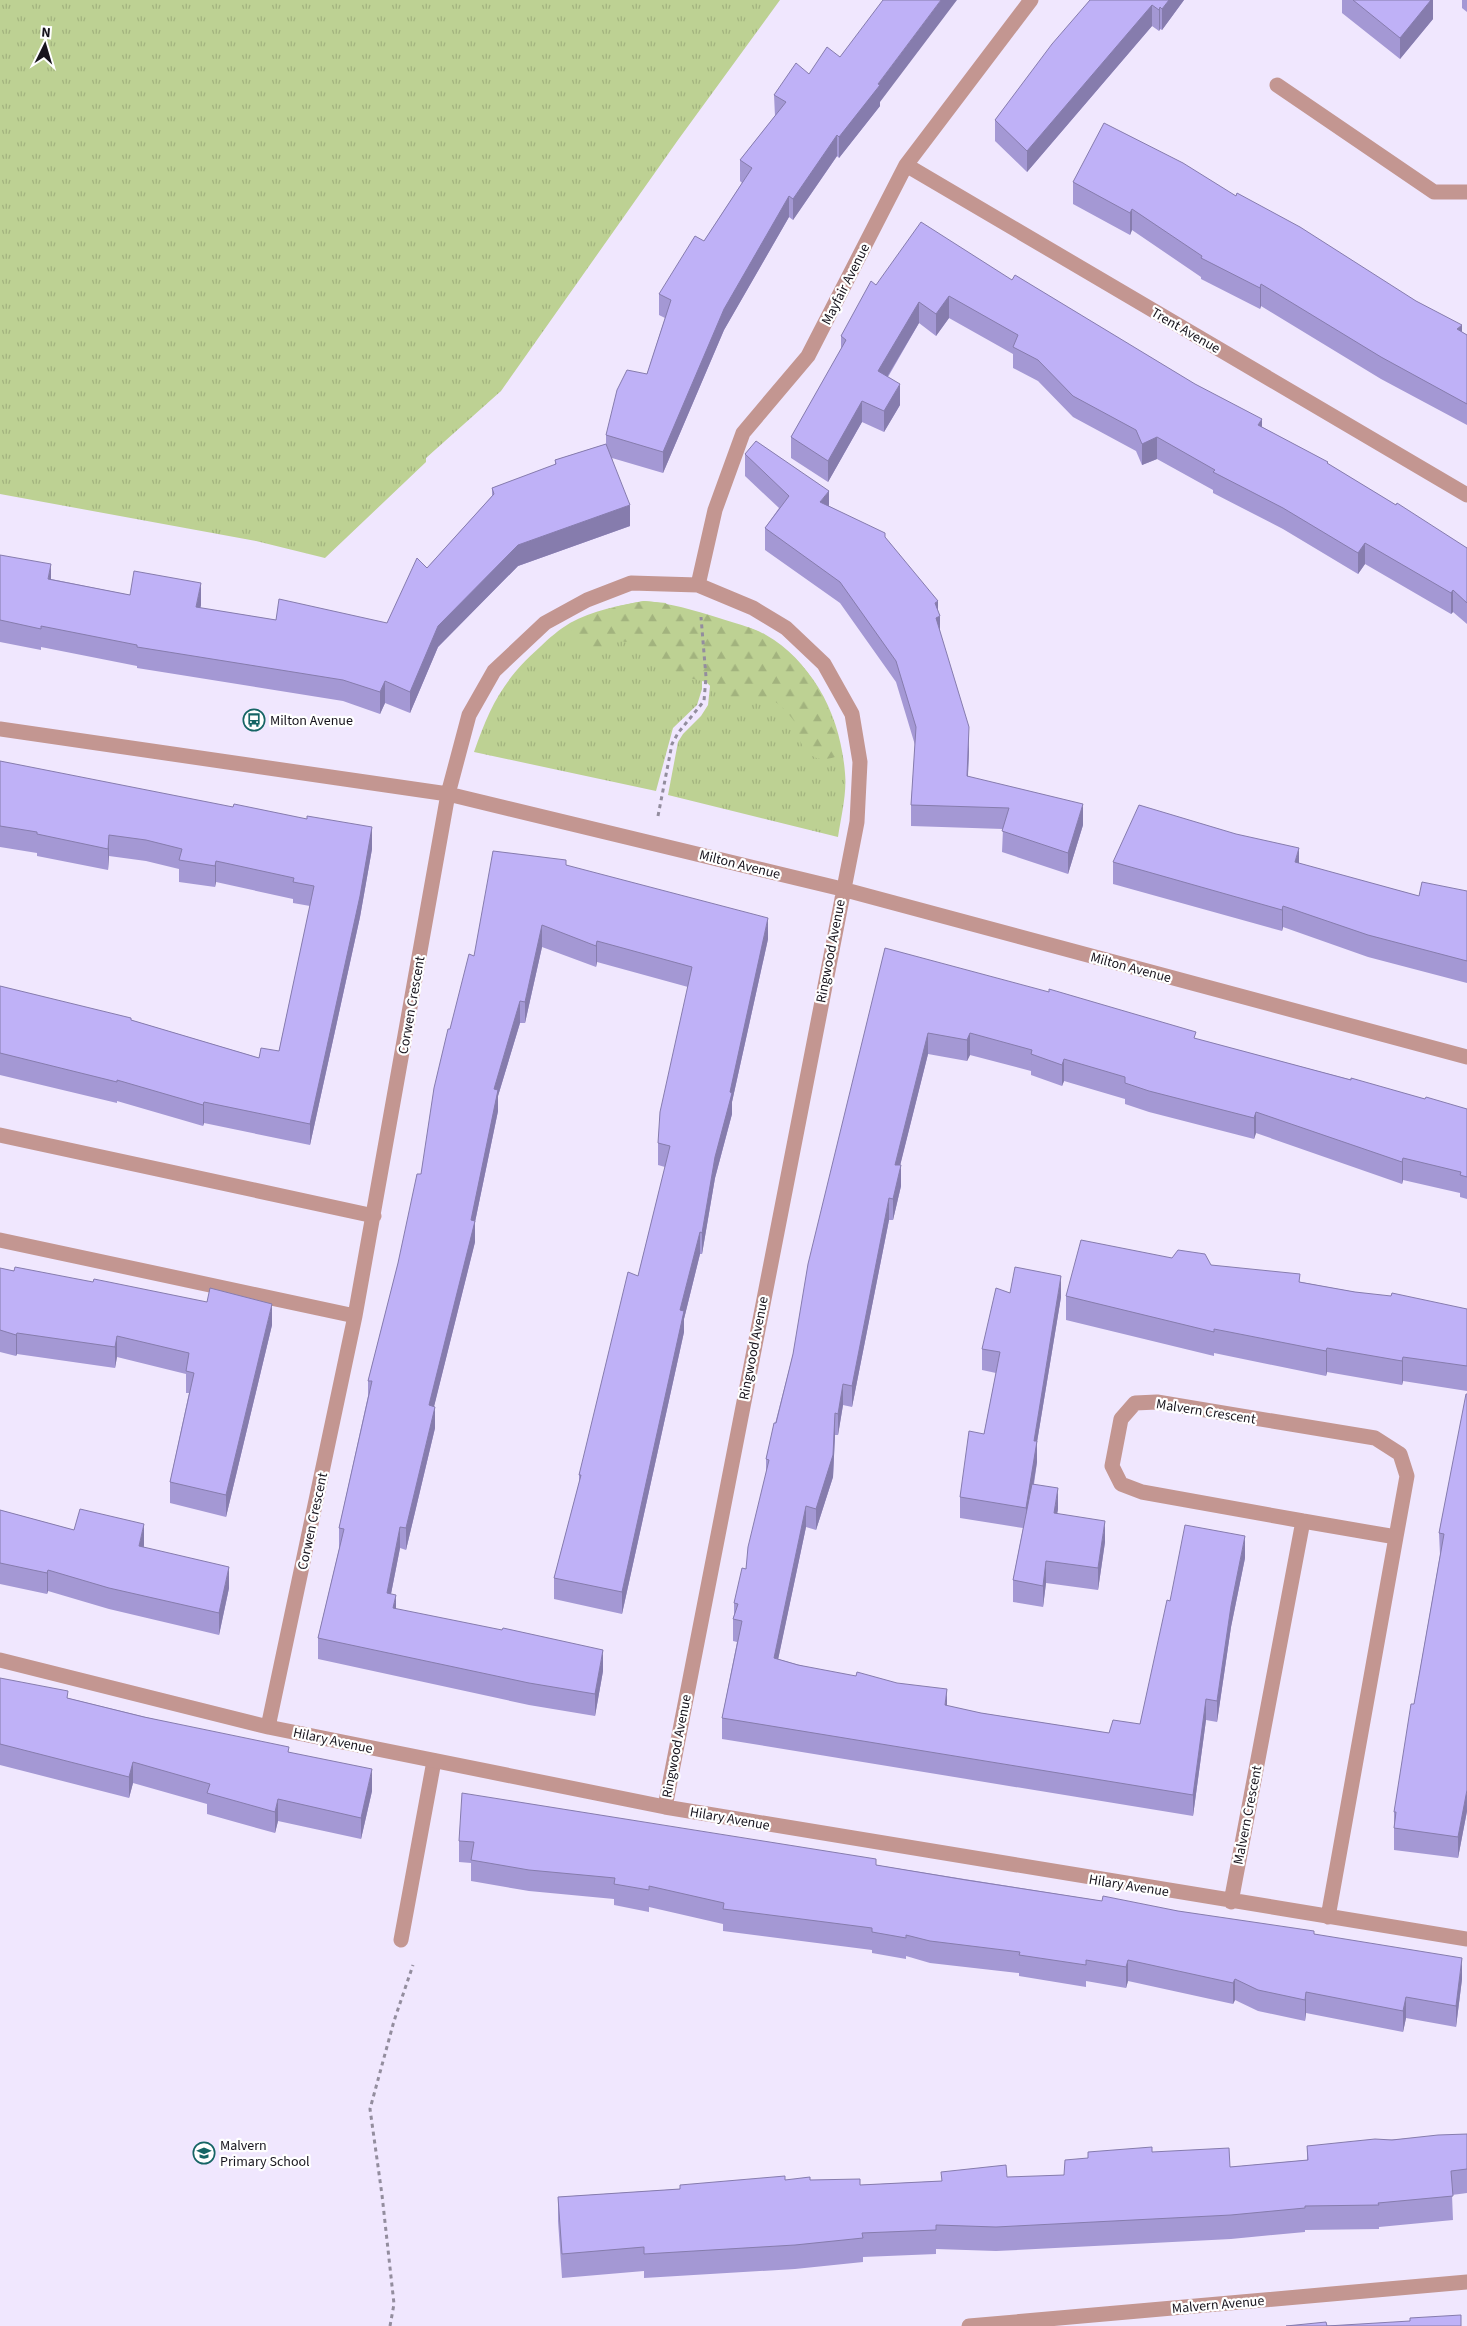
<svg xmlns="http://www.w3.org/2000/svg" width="1467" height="2326" viewBox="0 0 1467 2326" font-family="'Source Sans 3',sans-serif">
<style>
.grass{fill:url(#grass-tufts)}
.forest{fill:url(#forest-firs)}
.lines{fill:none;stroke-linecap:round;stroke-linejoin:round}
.path{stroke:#938d9e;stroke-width:3;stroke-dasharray:4 4;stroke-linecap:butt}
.lane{stroke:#c39691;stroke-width:15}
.street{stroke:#c39691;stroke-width:15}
.wall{fill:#a498d4}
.shaded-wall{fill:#867cad}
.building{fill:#bfb1f7;stroke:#867cad}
.labels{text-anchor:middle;stroke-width:4.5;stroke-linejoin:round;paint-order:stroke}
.street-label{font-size:14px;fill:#17141d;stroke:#fff}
.poi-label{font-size:14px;fill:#17141d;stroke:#fff;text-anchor:start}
</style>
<defs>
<pattern id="grass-tufts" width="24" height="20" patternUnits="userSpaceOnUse" patternTransform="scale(1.25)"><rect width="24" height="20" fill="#bdd193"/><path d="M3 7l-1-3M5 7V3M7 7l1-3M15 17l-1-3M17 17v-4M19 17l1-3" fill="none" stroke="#a2b37e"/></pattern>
<pattern id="forest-firs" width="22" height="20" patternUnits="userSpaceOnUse" patternTransform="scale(1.25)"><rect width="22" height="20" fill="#bdd193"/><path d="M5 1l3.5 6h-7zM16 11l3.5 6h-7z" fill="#a2b37e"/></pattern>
</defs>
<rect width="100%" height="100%" fill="#f0e7fe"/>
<path class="grass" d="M0,0H780L678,140L501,391L426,458V462L325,558L256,541L0,494Z
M644,601L666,603L702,673V689L697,705L673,728L656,791L474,752C490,706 503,680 540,647C549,638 560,629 570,623C592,611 620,605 644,601Z
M748,627C808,652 840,709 845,773C847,794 841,817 838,837L668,795L678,742L683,734L701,716L708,705L711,677Z"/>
<path class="forest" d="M644,601C671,603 693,610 719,618C734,623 752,627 766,635C811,661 831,706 842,754C821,765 806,758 798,736C796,731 797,725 794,721C789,714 779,703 772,700C757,695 741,701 726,701L706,682L681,676L667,664L639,646L628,642L615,641C602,647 600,655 584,651L572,635L571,623L619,606Z"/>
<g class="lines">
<path class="path" d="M658,816L672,744L678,733L704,701L706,677L701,617
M390,2326L394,2304L382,2195L370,2109L394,2021L413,1965"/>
<path class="lane" d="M1277,85L1434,192H1467
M401,1940L434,1761"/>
<path class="street" d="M906,165L1467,495
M698,585L715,510L743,433L808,356L906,165L1031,0
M0,729L448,794L842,889L1467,1057
M0,1135L374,1216
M0,1240L355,1316
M0,1660L268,1727L665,1807L1467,1939
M268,1727L355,1316L448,794L469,715L494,671L545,623L587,600L631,583L698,585L753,608L786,628L824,664L852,714L860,762L857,822L665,1807
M1231,1902L1303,1521L1142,1492L1121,1484L1112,1466L1121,1419L1135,1403L1157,1402L1375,1438L1400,1454L1407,1476L1396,1537L1303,1521
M1328,1917L1396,1537
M969,2326L1467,2282"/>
</g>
<path class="wall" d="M1090,0H1184L1162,30L1160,29L1159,31L1152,26L1027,172L995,141V120Z
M1342,0H1433V19L1400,59L1342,13Z
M1462,0H1467V12L1462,8Z
M809,74L880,102V106L839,158L837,156L793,220L789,217L724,330L663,473L612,458L630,526L518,566L438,647L410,713L385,703L380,714L343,701L137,668V666L41,647V650L0,642V555L51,579L130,595L201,605L200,608L276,620L387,623L427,568L492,496V488L555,465V460L606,444V435L647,374L665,318L659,315V294L704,241L742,183L740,181V160L775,116L774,95Z
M1073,182L1236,196L1467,335V425L1381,379L1261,306L1260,309L1201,279V277L1132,230L1130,235L1073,204Z
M1012,280L1262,427L1328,464L1467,548V624L1453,612L1451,614L1365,564L1358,574L1283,529L1213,493V490L1157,459L1142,465L1136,451L1073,417L1038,381L1013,368V354L949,318L936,336L919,323L888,377L900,405L884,432L862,422L828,482L791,458V437L841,350V336L876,285Z
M745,454L829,506L885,537L938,610L940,632L969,749L968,776L1083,825L1068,874L1002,852L1003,829L911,826V805L915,745L896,682L840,603L765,550V528L779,508L745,476Z
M0,761L372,849L360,917L310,1145L204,1123L203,1126L117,1101V1103L0,1075V986L131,1020L259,1058L279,1051L310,906L293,903V899L216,882L215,887L179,882V869L146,861L109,856L108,870L37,856V853L0,847Z
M1113,862L1299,864L1419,896L1467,891V983L1368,957L1283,927L1282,931L1113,884Z
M566,865L768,939L732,1102V1114L715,1178L702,1254H700L684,1319V1332L622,1614L554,1599V1578L579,1483V1475L638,1276L665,1167L658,1165V1143L688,987L597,962L596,967L542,947L525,1023H520L498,1096V1111L475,1222V1242L434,1406L435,1428L406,1550L400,1548L391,1594L396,1609L603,1671L595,1716L529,1705L318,1659V1638L339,1549V1528L368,1396V1381L421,1174L450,1029L474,956Z
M885,948L1196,1039L1425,1099L1467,1109V1199L1460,1197V1193L1403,1180L1402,1184L1256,1133L1254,1139L1149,1112L1125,1104V1099L1064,1081L1062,1086L1031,1075V1071L970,1055L967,1061L928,1054L900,1165L901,1186L893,1220H889L852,1407L843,1405L838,1435H835L833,1477L816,1530L806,1527L778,1659L947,1706L981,1713L1109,1733L1140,1724L1170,1601L1245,1558L1231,1627L1217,1722L1206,1720L1193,1816L722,1739V1718L737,1642L733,1641V1619L734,1615V1603L746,1569L766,1473V1459L793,1354Z
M1172,1258L1355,1292L1467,1309V1391L1403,1381L1402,1385L1327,1372L1326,1376L1214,1353V1356L1066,1320V1296Z
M0,1268L272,1325L226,1517L170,1503V1482L189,1393H186V1374L117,1357L115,1368L17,1354L16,1356L0,1352Z
M1010,1293L1061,1297L1037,1442V1462L1034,1484L1058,1509L1057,1513L1105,1542L1098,1590L1046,1583L1043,1607L1013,1602V1580L1023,1528L960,1518V1497L984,1434L996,1373L982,1370V1349Z
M1467,1394V1811L1458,1858L1394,1850V1812L1414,1704L1440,1555L1439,1533Z
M0,1510L74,1530L144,1545V1547L229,1588L219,1635L109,1609L48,1591L47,1594L0,1584Z
M0,1678L68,1698L289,1752L372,1791L361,1839L278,1821L275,1833L207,1814V1804L133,1783L129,1798L0,1765Z
M459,1841L876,1865L1102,1901L1178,1911L1314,1934L1462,1979L1456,2027L1406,2018L1403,2032L1306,2013L1305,2021L1258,2011L1235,2000L1233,2004L1128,1981L1126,1988L1086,1981V1987L1019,1976V1973L930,1963L906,1956V1959L872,1953V1950L723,1931V1924L649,1907V1912L614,1905V1899L529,1891L471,1881V1863L459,1862Z
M1467,2134V2193L1452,2195L1453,2220L1379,2227V2229L1305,2230V2232L1231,2239L996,2251L936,2249V2254L863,2257V2262L795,2269L644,2278V2271L562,2278L558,2221V2197L680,2189L785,2180H810L860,2185L1064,2175L1152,2152L1230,2167L1307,2160V2146Z"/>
<path class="shaded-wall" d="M941,0H957L880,102V106L839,158V137L878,84Z
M1169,0H1184L1162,30V9Z
M1431,0H1433V19L1400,59V38Z
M1152,5V26L1027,172V151Z
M1160,7V29L1159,31V10Z
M837,135V156L793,220V199Z
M789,196V217L724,330L663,473V452L724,309Z
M1132,209V230L1130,235V213Z
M1261,284V306L1260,309V288Z
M949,296V318L936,336V314Z
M919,302V323L878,392V371Z
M1462,325V346L1457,329Z
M900,384V405L884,432V411Z
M862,401V422L828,482V461Z
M1262,419V440L1258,425Z
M1157,437V459L1142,465V444Z
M829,491V512L820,502Z
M630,505V526L518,566L438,647L410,713V692L438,626L518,545Z
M1365,543V564L1358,574V553Z
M51,564V586L48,579Z
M201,583V605L196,628V607Z
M1453,590V612L1451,614V593Z
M938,601V617L940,616V637L936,639L935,603Z
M385,681V703L380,714V692Z
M969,727V749L967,797V776Z
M1083,804V825L1068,874V853Z
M372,827V849L360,917L310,1145V1124Z
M109,835V856L108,870V849Z
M1299,848V869L1295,862Z
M216,861V882L215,887V866Z
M1283,906V927L1282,931V910Z
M768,918V939L732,1102V1114L715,1178L702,1254V1233L715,1157Z
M542,925V947L525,1023V1002Z
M597,941V962L596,967V946Z
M520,1001V1023L498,1096V1111L475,1222V1242L429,1427V1405L471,1220L494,1089Z
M928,1033V1054L895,1186V1165Z
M970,1033V1055L967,1061V1040Z
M1064,1059V1081L1062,1086V1065Z
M204,1102V1123L203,1126V1105Z
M1256,1112V1133L1254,1139V1118Z
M1403,1158V1180L1402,1184V1162Z
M901,1165V1186L893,1220V1199Z
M889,1198V1220L852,1407V1386Z
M700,1232V1254L684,1319V1332L622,1614V1592L680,1310Z
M1061,1276V1297L1037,1442V1462L1026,1529V1508L1034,1441Z
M272,1304V1325L226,1517V1495Z
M17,1333V1354L16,1356V1335Z
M117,1336V1357L115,1368V1347Z
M1327,1348V1372L1326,1376V1351Z
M1403,1357V1381L1402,1385V1361Z
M843,1384V1405L838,1435V1414Z
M435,1407V1428L406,1550V1528Z
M835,1413V1435L833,1477L816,1530V1509Z
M1058,1488V1509L1054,1534V1513Z
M806,1506V1527L774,1679V1658Z
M1105,1521V1542L1098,1590V1568Z
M144,1524V1545L139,1567V1546Z
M400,1527V1548L387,1614V1593Z
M1245,1536V1558L1231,1627L1217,1722V1701L1231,1606Z
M1046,1561V1583L1043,1607V1586Z
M229,1567V1588L219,1635V1613Z
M48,1570V1591L47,1594V1573Z
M396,1595V1617L393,1608Z
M603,1650V1671L595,1716V1694Z
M947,1689V1710L945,1705Z
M1206,1699V1720L1193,1816V1795Z
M133,1762V1783L129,1798V1777Z
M372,1769V1791L361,1839V1818Z
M1467,1790V1811L1458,1858V1837Z
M278,1799V1821L275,1833V1812Z
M1462,1958V1979L1456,2027V2006Z
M1128,1960V1981L1126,1988V1967Z
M1235,1979V2000L1233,2004V1983Z
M1306,1992V2013L1305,2021V2000Z
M1406,1997V2018L1403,2032V2011Z"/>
<path class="building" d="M883,0H941L878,84L880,85L839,137L837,135L793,199L789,196L724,309L663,452L606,435L617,390L627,370L647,374L671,300L659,294L695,236L704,241L752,168L740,160L786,102L774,95L796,63L809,74L827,47L840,57Z
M1090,0H1169L1162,9L1160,7L1159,10L1152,5L1027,151L995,120L1052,44Z
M1353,0H1431L1400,38Z
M1104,123L1183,163L1236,196L1237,193L1300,227L1416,301L1462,325L1457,329L1467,335V404L1381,357L1261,284L1260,288L1201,258L1202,256L1132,209L1130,213L1073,182Z
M921,222L1012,280L1015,275L1195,384L1262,419L1258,425L1328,462L1327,463L1396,505L1397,503L1467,548V603L1453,590L1451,593L1365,543L1358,553L1283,508L1213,472L1215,470L1157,437L1142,444L1136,430L1073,396L1038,360L1013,347L1018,335L949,296L936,314L919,302L878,371L900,384L884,411L862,401L828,461L791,437L846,340L841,336L871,281L876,285Z
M756,441L829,491L820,502L885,533V537L938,601L935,603L940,616L936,618L969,727L967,776L1083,804L1068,853L1002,831L1009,808L911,805L916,727L896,661L840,582L765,528L789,496L745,454Z
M606,444L630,505L518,545L438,626L410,692L385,681L380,692L343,680L137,647V645L41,626V629L0,620V555L51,564L48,579L130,595L134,571L201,583L196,607L276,620L279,599L387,623L417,558L427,568L494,494L492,488L556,464L555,460Z
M0,761L233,807L234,804L307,819V816L372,827L360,896L310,1124L204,1102L203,1105L117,1080V1082L0,1053V986L131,1018V1020L259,1058L261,1048L279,1051L314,886L293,882L294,878L216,861L215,866L179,860L182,849L146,840L109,835L108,849L37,834V832L0,826Z
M1139,805L1236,834L1299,848L1295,862L1419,896L1422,882L1467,891V961L1368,935L1283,906L1282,910L1113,862Z
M493,851L566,860V865L768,918L730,1092L732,1093L715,1157L702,1233L700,1232L680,1310L684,1311L622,1592L554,1578L581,1475H579L587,1442L628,1272L638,1276L670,1146L658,1143L660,1112L692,967L597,941L596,946L542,925L525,1002L520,1001L494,1089L498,1090L471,1220L475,1221L429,1405L435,1407L406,1528L400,1527L387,1593L396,1595L393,1608L502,1630L503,1628L603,1650L595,1694L529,1683L318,1638L344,1529L339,1528L372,1381H368L398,1263L417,1174H421L434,1088L448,1029H450L469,954L474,956Z
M885,948L1049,992V989L1196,1032L1194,1038L1351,1080V1078L1425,1099L1426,1097L1467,1109V1177L1460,1175L1461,1172L1403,1158L1402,1162L1256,1112L1254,1118L1149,1091L1125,1083V1077L1064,1059L1062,1065L1031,1054L1032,1050L970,1033L967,1040L928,1033L895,1165H901L893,1199L889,1198L852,1386L843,1384L838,1414L835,1413L833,1455L816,1509L806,1506L774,1658L798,1665L856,1676L857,1672L897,1683L947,1689L945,1705L981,1713L1109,1733L1113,1720L1140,1724L1167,1600L1170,1601L1185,1525L1245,1536L1231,1606L1217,1701L1206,1699L1193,1795L722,1718L742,1621L733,1619L738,1604L734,1603L742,1568L746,1569L748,1547L769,1460L766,1459L774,1423H776L793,1354L808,1264Z
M1081,1240L1172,1258L1178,1250L1205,1254L1211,1265L1300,1274L1299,1282L1355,1292L1391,1296L1392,1293L1467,1309V1366L1403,1357L1402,1361L1327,1348L1326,1351L1214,1329V1332L1066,1296Z
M15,1267L93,1282L94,1279L207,1302L210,1288L272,1304L226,1495L170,1482L194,1373L186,1371L189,1353L117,1336L115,1347L17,1333L16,1335L0,1330V1268L14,1271Z
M1015,1267L1061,1276L1034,1441H1037L1026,1508L960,1497L969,1431L984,1434L1000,1352L982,1349L996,1288L1010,1293Z
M1466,1394H1467V1790L1458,1837L1394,1828L1396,1812H1394L1411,1704H1414L1444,1534L1439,1533Z
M1032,1484L1058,1488L1054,1513L1105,1521L1098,1568L1046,1561L1043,1586L1013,1580Z
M80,1509L144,1524L139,1546L229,1567L219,1613L109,1588L48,1570L47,1573L0,1563V1510L74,1530Z
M0,1678L68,1691L67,1698L144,1717L289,1747L288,1752L372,1769L361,1818L278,1799L275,1812L207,1793L210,1784L133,1762L129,1777L0,1744Z
M462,1793L876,1859V1865L966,1880L1102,1901L1103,1896L1178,1911L1314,1931V1934L1462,1958L1456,2006L1406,1997L1403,2011L1306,1992L1305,2000L1258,1990L1235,1979L1233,1983L1128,1960L1126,1967L1086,1960V1965L1019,1955L1020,1952L930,1941L906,1935V1938L872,1932V1928L723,1909L724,1903L649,1886V1890L614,1884L615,1878L529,1870L471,1860L474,1842L459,1841Z
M1467,2134V2169L1451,2171L1453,2196L1378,2203L1379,2205L1305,2206V2208L1231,2215L996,2227L936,2225V2230L862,2233L863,2238L795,2245L644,2254V2247L562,2254L558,2197L680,2189V2185L785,2176V2180L810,2177V2180L860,2179V2185L942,2181L941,2172L1006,2165L1007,2177L1064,2175L1065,2160L1088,2158V2152L1152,2147V2152L1229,2148L1230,2167L1308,2160L1307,2146L1375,2139L1392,2140L1438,2135Z
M1461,2315V2326H1286L1326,2322L1327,2326L1410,2321V2318Z"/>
<defs>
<g id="bus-ring" transform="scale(1.125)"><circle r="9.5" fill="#fff" stroke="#166565" stroke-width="1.5"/><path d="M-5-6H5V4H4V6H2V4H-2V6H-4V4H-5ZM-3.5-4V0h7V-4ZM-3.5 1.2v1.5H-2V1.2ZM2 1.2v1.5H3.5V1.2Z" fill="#166565"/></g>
<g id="school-ring" transform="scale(1.125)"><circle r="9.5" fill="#fff" stroke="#166565" stroke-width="1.5"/><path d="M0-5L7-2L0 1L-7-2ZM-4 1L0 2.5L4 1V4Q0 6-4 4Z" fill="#166565"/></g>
</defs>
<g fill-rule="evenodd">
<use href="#bus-ring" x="254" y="720"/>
<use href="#school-ring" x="204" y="2153"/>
</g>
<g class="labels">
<g class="street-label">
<text transform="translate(845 284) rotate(-63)" y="5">Mayfair Avenue</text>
<text transform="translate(1186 330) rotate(30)" y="5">Trent Avenue</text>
<text transform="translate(740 864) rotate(14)" y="5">Milton Avenue</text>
<text transform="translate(830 951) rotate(-79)" y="5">Ringwood Avenue</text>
<text transform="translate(1131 967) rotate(15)" y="5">Milton Avenue</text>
<text transform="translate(411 1005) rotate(-80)" y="5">Corwen Crescent</text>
<text transform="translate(753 1348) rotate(-79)" y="5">Ringwood Avenue</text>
<text transform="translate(1206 1411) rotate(9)" y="5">Malvern Crescent</text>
<text transform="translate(312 1521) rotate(-78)" y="5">Corwen Crescent</text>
<text transform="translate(333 1740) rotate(12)" y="5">Hilary Avenue</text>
<text transform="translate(676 1746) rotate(-79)" y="5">Ringwood Avenue</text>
<text transform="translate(1247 1815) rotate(-79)" y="5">Malvern Crescent</text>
<text transform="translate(730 1818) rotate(10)" y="5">Hilary Avenue</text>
<text transform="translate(1129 1885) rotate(9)" y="5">Hilary Avenue</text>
<text transform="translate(1218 2304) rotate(-5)" y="5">Malvern Avenue</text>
</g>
<g class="poi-label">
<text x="270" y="725">Milton Avenue</text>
<text x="220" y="2150">Malvern<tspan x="220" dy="16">Primary School</tspan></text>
</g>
</g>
<g transform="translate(45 45) rotate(5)" stroke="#ffffff" stroke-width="4" paint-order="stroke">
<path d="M0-4L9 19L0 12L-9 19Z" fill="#17141d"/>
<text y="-8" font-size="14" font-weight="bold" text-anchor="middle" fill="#17141d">N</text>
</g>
</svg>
